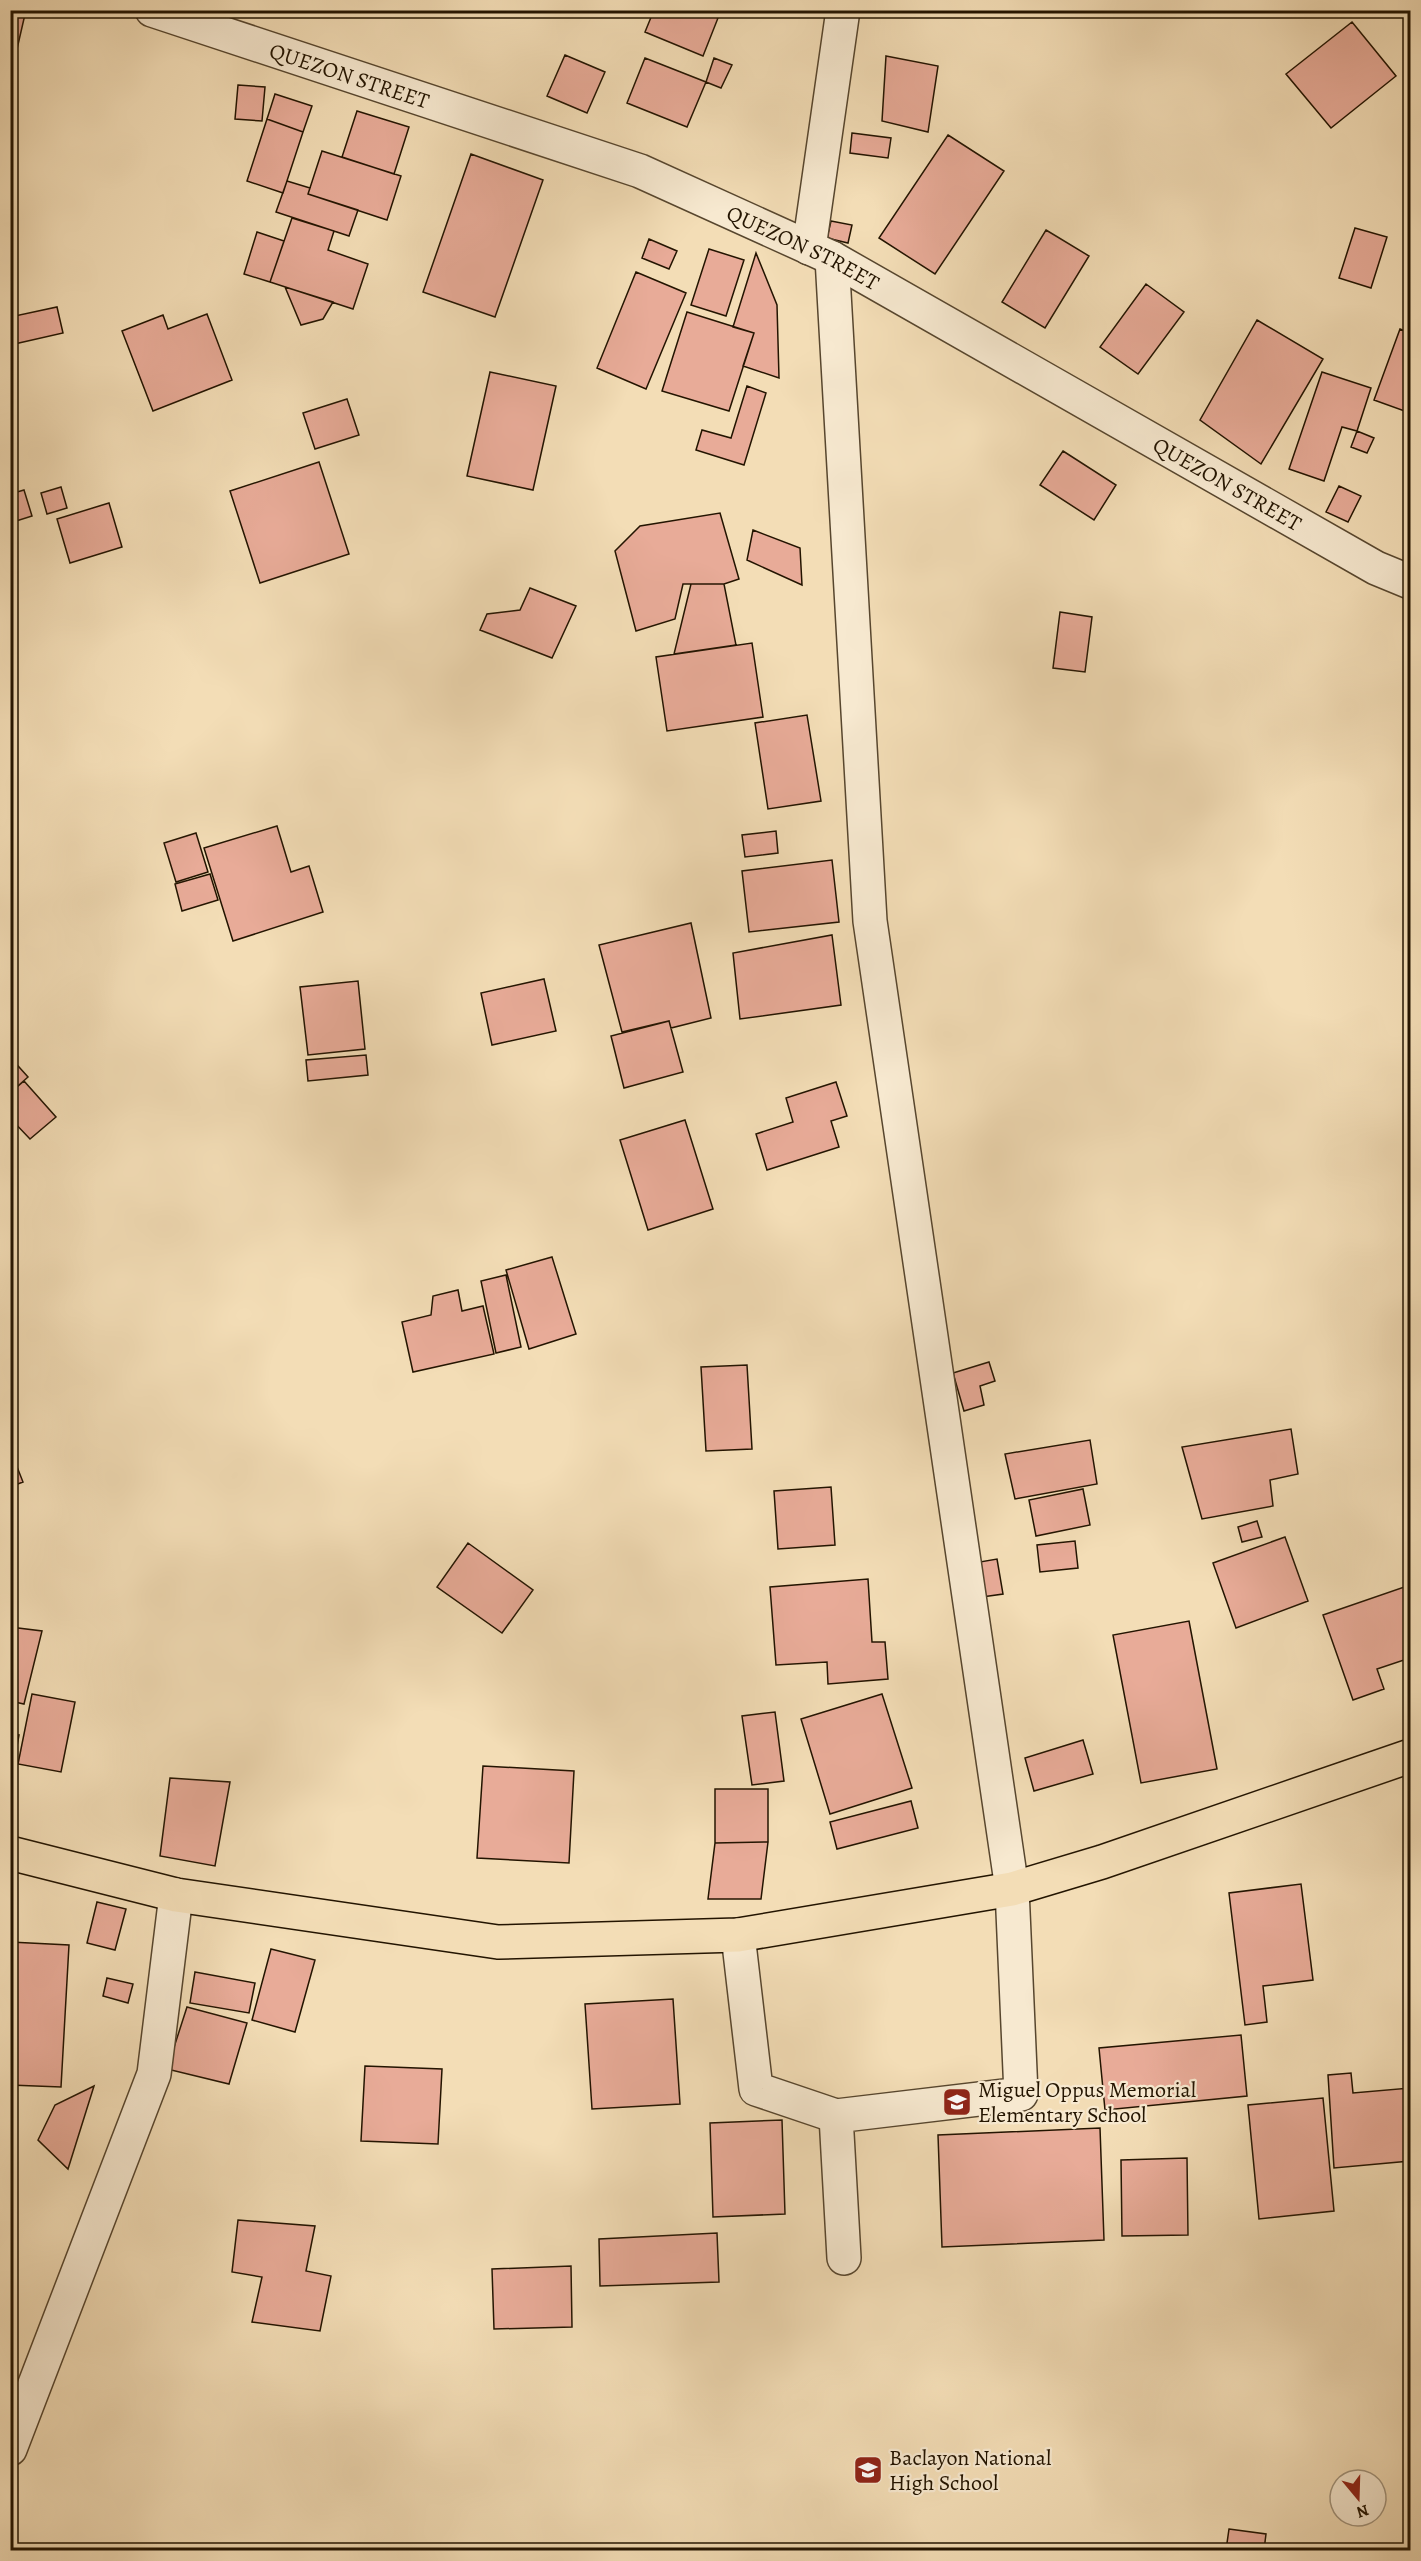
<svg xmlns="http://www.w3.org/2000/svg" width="1421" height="2561" viewBox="0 0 1421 2561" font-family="Alegreya,serif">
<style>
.building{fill:#e8ab98;stroke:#231400;stroke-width:1.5}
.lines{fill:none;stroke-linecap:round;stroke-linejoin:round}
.minor-casing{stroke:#57462e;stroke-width:36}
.major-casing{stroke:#231400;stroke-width:36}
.minor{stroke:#f7e9d0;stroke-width:33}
.major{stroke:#f3ddb6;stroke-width:33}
.labels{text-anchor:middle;stroke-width:4.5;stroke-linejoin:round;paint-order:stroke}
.street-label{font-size:22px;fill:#231400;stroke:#f7e9d0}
.poi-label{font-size:22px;fill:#231400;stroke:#f7e9d0;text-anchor:start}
</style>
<rect width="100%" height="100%" fill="#f3ddb6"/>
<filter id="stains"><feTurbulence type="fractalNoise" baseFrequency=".00333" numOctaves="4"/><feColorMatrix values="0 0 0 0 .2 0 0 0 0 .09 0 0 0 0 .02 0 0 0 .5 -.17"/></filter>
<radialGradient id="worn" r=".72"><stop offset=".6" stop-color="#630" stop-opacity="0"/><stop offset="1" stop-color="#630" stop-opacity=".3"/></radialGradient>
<path class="building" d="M10,10H26L17,49L10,47Z
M654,10H699L718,18L703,56L645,32Z
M951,10H1028L1027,17Z
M1352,22L1396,76L1331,128L1286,74Z
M565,55L605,72L587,113L547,96Z
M886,56L938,66L928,132L882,121Z
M645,58L706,82L687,127L627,103Z
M714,58L732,65L721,88L706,82Z
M238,85L265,87L262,121L235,119Z
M275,94L312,106L303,132L267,119Z
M357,111L409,127L394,174L342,157Z
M267,119L303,132L283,193L247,181Z
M852,133L891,138L888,158L850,153Z
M948,135L1004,171L935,274L879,238Z
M322,151L401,176L387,220L308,194Z
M471,154L543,180L495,317L423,292Z
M287,181L310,188L308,194L358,210L349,236L276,212Z
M292,218L334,231L328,250L368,264L353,309L270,282Z
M831,221L852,225L848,243L827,238Z
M1355,228L1387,237L1371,288L1339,278Z
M1046,230L1089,256L1045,328L1002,302Z
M257,232L284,241L270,282L244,274Z
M649,239L677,251L669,269L642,258Z
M709,249L744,260L726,316L691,305Z
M756,253L777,305L779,378L743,366L754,333L733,327Z
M636,272L686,293L646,389L597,368Z
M1146,284L1184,312L1138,374L1100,347Z
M285,287L333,302L323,319L301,325Z
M57,307L63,333L10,345V317Z
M687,312L754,333L729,411L662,391Z
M207,314L232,380L153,411L122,331L163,315L168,329Z
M1257,320L1323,359L1261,464L1200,420Z
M1400,329L1410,333V413L1374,400Z
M490,372L556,386L533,490L467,476Z
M1322,372L1371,388L1357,431L1342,427L1324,481L1289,469Z
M747,386L766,393L744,465L696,450L702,430L731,438Z
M347,399L359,435L315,449L303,413Z
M1357,431L1374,438L1367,453L1351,447Z
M1063,451L1116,485L1094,520L1040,485Z
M319,462L349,554L260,583L230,491Z
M1339,486L1361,496L1348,522L1326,512Z
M61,487L67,508L47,514L41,493Z
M24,490L32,516L10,523V494Z
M109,503L122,547L70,563L57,519Z
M720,513L739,579L724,584H683L675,619L636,631L615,551L640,526Z
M753,530L800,548L802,585L747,560Z
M691,584H724L736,645L674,654Z
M530,588L576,606L552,658L480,630L487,614L520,610Z
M1060,612L1092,617L1085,672L1053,668Z
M752,643L763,717L667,731L656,657Z
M807,715L821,801L768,809L755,723Z
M277,826L291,872L309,866L323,912L233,941L204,848Z
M776,831L778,853L745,857L742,835Z
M196,833L208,872L176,882L164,843Z
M832,860L839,922L749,932L742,871Z
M210,874L218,900L182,911L175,884Z
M691,923L711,1018L671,1028L669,1021L622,1032L599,945Z
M832,935L841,1005L740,1019L733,953Z
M544,979L556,1031L492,1045L481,993Z
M358,981L365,1049L308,1055L300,987Z
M669,1021L683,1072L624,1088L611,1036Z
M366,1055L368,1075L308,1081L306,1060Z
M10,1057L28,1077L10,1093Z
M24,1081L56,1117L30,1139L10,1118V1093Z
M836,1082L847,1116L831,1121L839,1147L767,1170L756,1134L793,1122L786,1098Z
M685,1120L713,1209L648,1230L620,1140Z
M552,1257L576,1334L529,1349L506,1270Z
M506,1275L521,1347L496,1353L481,1281Z
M458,1290L462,1311L483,1306L494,1354L413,1372L402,1322L431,1315L433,1296Z
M989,1362L995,1381L980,1386L984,1405L964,1411L953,1373Z
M747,1365L752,1449L706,1451L701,1367Z
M1291,1429L1298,1474L1270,1480L1273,1506L1202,1519L1182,1447Z
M1090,1440L1097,1484L1015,1499L1005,1454Z
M10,1449L23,1482L10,1487Z
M831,1487L835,1545L778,1549L774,1491Z
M1083,1489L1090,1525L1036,1536L1029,1500Z
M1257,1521L1262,1537L1242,1542L1238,1527Z
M1285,1537L1308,1601L1236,1628L1213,1563Z
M1075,1541L1078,1568L1040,1572L1037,1545Z
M468,1543L533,1590L502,1633L437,1587Z
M997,1559L1003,1594L975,1598L968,1564Z
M868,1579L872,1642H885L888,1679L828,1684L827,1662L776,1665L770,1587Z
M1410,1585V1658L1377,1669L1384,1689L1353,1700L1323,1615Z
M1189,1621L1217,1769L1141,1783L1113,1635Z
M10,1627L42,1631L24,1704L10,1701Z
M32,1694L75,1702L61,1772L18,1764Z
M882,1694L912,1788L830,1814L801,1719Z
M775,1712L784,1781L752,1785L742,1716Z
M10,1734L19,1735L11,1780H10Z
M1083,1740L1093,1774L1034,1791L1025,1758Z
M483,1766L574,1771L569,1863L477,1858Z
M170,1778L230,1782L215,1866L160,1856Z
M715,1789H768V1842L715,1843Z
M911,1801L918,1828L837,1849L830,1822Z
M768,1842L761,1899H708L715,1843Z
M1301,1884L1313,1980L1263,1986L1267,2022L1245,2025L1229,1893Z
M97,1902L126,1909L115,1950L87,1943Z
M10,1942L69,1945L61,2087L10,2085Z
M271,1949L315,1960L295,2032L252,2020Z
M195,1972L255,1983L249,2013L190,2003Z
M107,1978L133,1984L128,2003L103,1996Z
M673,1999L680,2104L592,2109L585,2004Z
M187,2007L247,2023L229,2084L167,2069Z
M1241,2035L1247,2096L1105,2110L1099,2048Z
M365,2066L442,2069L438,2144L361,2141Z
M1351,2073L1353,2093L1410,2088V2161L1334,2168L1328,2075Z
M94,2086L68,2169L38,2140L55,2105Z
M1323,2098L1334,2211L1259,2219L1248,2105Z
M782,2120L785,2214L713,2217L710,2123Z
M1100,2128L1104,2240L942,2247L938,2135Z
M1187,2158L1188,2235L1122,2236L1121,2160Z
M238,2220L315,2226L306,2271L331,2276L320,2331L252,2322L262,2277L232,2272Z
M717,2233L719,2282L600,2286L599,2239Z
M571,2266L572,2327L494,2329L492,2269Z
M1229,2529L1266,2534L1264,2550H1226Z"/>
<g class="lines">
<g class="minor-casing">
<g id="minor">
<path id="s1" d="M152,10L640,171L832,258L1376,568L1410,582"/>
<path d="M809,248L843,10"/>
<path d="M832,258L870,921L1012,1889L1021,2094L836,2116L844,2258"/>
<path d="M738,1935L756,2089L836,2116"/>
<path d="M10,2449L154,2074L176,1895"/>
</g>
</g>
<g class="major-casing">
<path id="major" d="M10,1853L176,1895L498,1942L738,1935L1012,1889L1102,1862L1410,1756"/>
</g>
<use href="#minor" class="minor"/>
<use href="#major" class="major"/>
</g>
<defs>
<g id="school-square" transform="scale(1.5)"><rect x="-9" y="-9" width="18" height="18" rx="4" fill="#8f2418" stroke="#f7e9d0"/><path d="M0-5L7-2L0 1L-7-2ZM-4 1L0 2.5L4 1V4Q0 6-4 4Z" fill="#fff"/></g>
</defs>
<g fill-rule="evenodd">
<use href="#school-square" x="957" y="2102"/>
<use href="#school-square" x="868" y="2470"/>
</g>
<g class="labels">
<g class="street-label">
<text dy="8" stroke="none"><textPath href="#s1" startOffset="208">QUEZON STREET</textPath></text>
<text dy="8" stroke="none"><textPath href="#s1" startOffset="694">QUEZON STREET</textPath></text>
<text dy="8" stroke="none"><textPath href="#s1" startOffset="1180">QUEZON STREET</textPath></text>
</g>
<g class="poi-label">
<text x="978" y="2097">Miguel Oppus Memorial<tspan x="978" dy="25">Elementary School</tspan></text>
<text x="889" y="2465">Baclayon National<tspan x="889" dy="25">High School</tspan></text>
</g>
</g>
<rect width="1421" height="2561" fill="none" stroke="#f3ddb6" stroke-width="36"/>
<rect x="12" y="12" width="1397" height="2537" fill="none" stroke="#231400" stroke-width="3"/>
<rect x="18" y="18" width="1385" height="2525" fill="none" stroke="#231400" stroke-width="1.5"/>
<g transform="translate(1358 2498) rotate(161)"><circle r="28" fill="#f7e9d0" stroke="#a2947d" stroke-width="1.5"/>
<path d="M0-4.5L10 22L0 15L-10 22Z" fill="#8f2418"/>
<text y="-9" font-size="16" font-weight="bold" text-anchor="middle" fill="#231400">N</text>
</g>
<rect width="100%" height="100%" filter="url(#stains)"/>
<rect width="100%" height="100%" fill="url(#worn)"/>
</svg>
